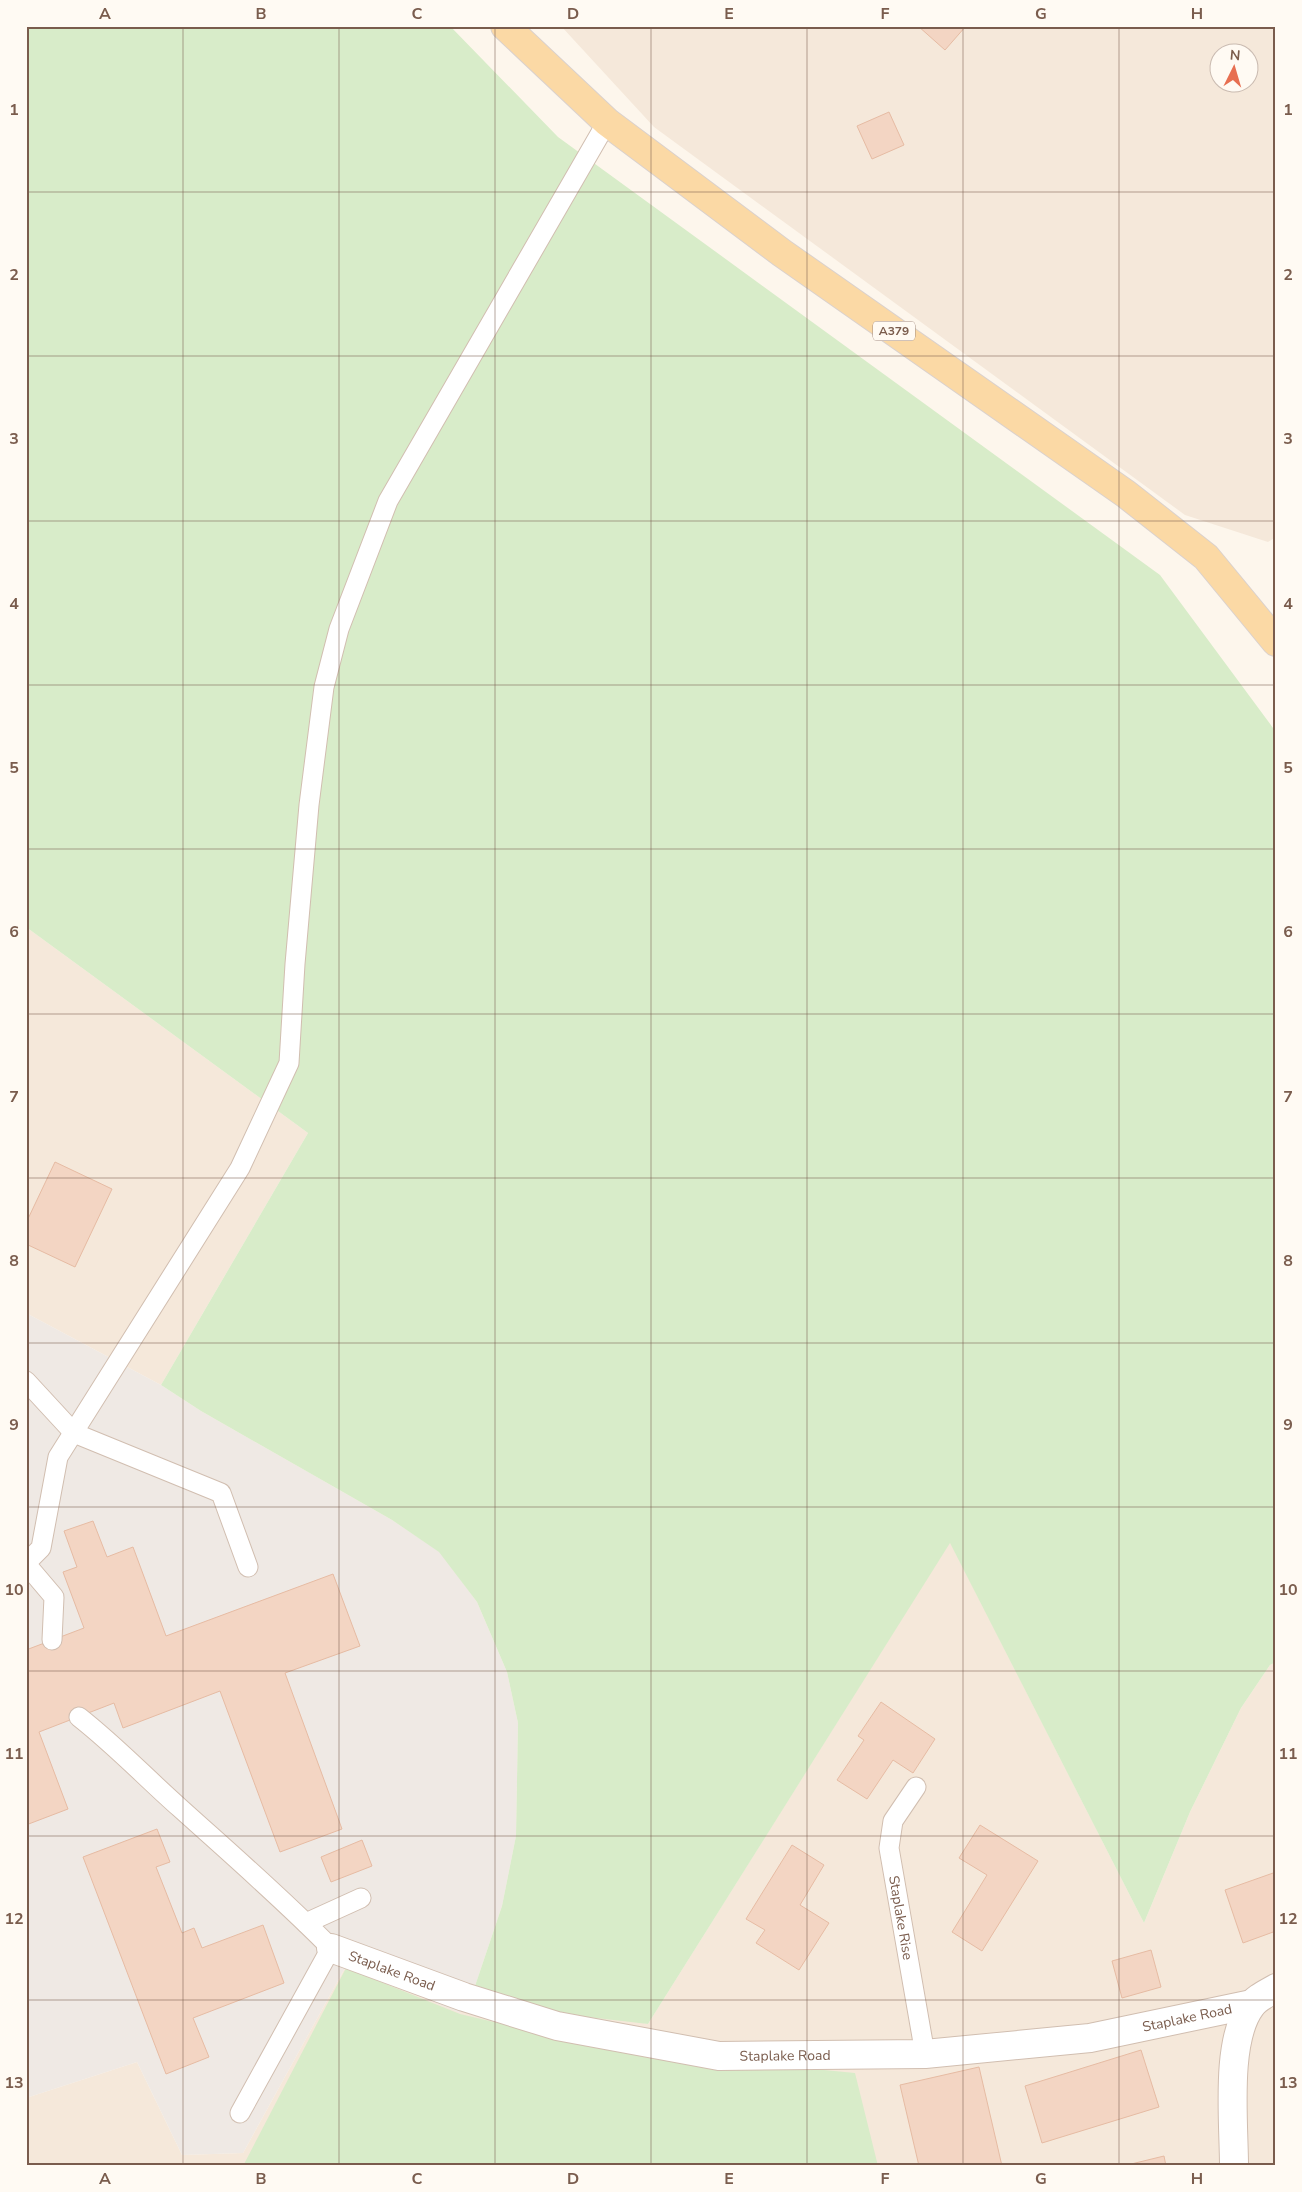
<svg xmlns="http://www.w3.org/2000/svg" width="1302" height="2192" viewBox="0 0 1302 2192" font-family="'Nunito Sans',sans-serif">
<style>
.residential{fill:#f5e8da;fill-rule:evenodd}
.industrial{fill:#efe9e4}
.green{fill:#d8ecc9}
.building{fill:#f3d5c3;stroke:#e6bba3}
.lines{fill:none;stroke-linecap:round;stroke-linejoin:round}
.service-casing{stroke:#d1beb0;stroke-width:21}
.minor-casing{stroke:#d1beb0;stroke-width:30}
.primary-casing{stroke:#dad1cd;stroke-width:30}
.service{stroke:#fff;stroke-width:19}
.minor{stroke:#fff;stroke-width:28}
.primary{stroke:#fbd9a5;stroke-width:28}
.grid{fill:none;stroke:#7a5c4d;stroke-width:1;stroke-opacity:0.55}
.labels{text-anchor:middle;stroke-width:5;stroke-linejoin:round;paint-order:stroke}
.shield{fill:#fffaf3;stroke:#a28b7f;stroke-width:1}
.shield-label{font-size:12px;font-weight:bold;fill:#7a5c4d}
.street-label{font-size:14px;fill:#7a5c4d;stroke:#fffaf3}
.neatline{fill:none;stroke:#7a5c4d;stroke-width:2}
.grid-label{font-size:16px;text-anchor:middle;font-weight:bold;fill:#7a5c4d}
</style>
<rect width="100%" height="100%" fill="#fdf6ec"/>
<path class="residential" d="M561,26H1276V537L1268,542L1185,515L654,127ZM1220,52H1250V82H1220Z
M26,927L308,1133L161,1385L26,1313Z
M950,1542L1144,1923L1190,1812L1241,1708L1270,1665L1276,1662V2166H26V2098L137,2062L182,2155L243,2153L346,1966L461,2012L468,1983L648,2024Z"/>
<path class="industrial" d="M26,1313L161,1385L201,1411L392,1520L440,1552L477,1602L507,1672L518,1723L516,1836L502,1906L475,1986L468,1983L460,2013L346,1966L243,2153L182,2155L137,2062L26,2098Z"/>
<path class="green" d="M26,26H450L558,137L1160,575L1276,732V1662L1270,1665L1241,1708L1190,1812L1144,1923L950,1543L648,2024L553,2013L475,1986L502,1906L516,1836L518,1723L507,1672L477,1602L439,1552L392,1520L201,1411L161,1385L308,1133L26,927Z
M346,1968L460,2014L609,2049L855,2073L878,2166H243Z"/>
<path class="building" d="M918,26H966L945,50Z
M889,112L904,145L872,159L857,126Z
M55,1162L112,1189L75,1267L26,1244V1223Z
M93,1521L107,1557L133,1547L166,1636L333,1574L360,1646L285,1673L342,1829L280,1852L220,1691L123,1728L114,1703L39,1732L68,1809L26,1825V1650L84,1628L63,1572L77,1567L64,1531Z
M881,1702L935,1739L913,1773L893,1760L867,1799L837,1780L864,1740L858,1736Z
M980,1825L1038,1861L982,1951L952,1932L987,1875L959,1858Z
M157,1829L170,1862L156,1867L182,1933L194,1928L202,1948L263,1925L284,1983L193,2018L209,2057L166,2074L83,1857Z
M362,1840L372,1866L331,1882L321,1857Z
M792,1845L824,1865L800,1905L829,1923L799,1970L756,1943L765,1930L746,1919Z
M1276,1872V1931L1243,1943L1225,1890Z
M1151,1950L1161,1987L1122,1998L1112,1961Z
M1141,2050L1159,2107L1042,2143L1025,2086Z
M979,2067L1002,2166H919L900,2085Z
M1164,2156L1166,2166H1123Z"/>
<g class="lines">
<g class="service-casing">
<g id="service">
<path d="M26,1381L74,1433L221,1493L248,1567"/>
<path d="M26,1563L41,1548L58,1457L240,1168L289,1063L295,964L309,805L324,687L339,629L388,501L607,122"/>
<path d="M26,1564L54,1597L52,1640"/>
<path d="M79,1717C116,1746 145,1777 180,1808C231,1854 283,1899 331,1948L240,2113"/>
<path id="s1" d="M916,1787L893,1821L889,1848L925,2054"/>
<path d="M306,1923L361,1898"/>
</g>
</g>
<g class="minor-casing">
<g id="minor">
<path id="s2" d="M331,1948L464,1997L557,2026L719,2056L925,2054L1090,2038L1252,2004"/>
<path d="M1234,2166C1234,2122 1225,2041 1251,2006C1256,1998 1268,1993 1276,1988"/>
</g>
</g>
<g class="primary-casing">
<path id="primary" d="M505,26L607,122L782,253L1126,494L1206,557L1276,642"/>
</g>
<use href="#service" class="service"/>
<use href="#minor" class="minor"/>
<use href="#primary" class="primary"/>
</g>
<path class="grid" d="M183,26V2166M339,26V2166M495,26V2166M651,26V2166M807,26V2166M963,26V2166M1119,26V2166M26,192H1276M26,356H1276M26,521H1276M26,685H1276M26,849H1276M26,1014H1276M26,1178H1276M26,1343H1276M26,1507H1276M26,1671H1276M26,1836H1276M26,2000H1276"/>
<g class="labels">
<rect class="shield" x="873" y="321.5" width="42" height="19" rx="4"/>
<g class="shield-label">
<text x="894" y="335">A379</text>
</g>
<g class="street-label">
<text dy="5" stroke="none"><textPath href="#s1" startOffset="139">Staplake Rise</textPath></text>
<text dy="5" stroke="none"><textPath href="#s2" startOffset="65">Staplake Road</textPath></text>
<text dy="5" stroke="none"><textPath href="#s2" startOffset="875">Staplake Road</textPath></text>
<text dy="5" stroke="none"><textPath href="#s2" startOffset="470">Staplake Road</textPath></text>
</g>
</g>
<rect width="1302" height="2192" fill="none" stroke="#fffaf3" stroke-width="55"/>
<g transform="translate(1234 68) rotate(5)"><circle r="24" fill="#fffaf3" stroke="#cabbb1"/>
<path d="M0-4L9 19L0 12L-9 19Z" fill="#e76f51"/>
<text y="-8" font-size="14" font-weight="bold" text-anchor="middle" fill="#7a5c4d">N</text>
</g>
<rect x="28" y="28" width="1246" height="2136" class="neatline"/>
<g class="grid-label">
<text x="105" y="19">A</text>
<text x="261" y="19">B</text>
<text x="417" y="19">C</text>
<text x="573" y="19">D</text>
<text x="729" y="19">E</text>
<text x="885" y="19">F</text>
<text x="1041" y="19">G</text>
<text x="1197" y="19">H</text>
<text x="14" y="115">1</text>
<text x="1288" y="115">1</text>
<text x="14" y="280">2</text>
<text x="1288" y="280">2</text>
<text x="14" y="444">3</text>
<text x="1288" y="444">3</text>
<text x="14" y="609">4</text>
<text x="1288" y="609">4</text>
<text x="14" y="773">5</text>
<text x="1288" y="773">5</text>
<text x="14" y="937">6</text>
<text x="1288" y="937">6</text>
<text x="14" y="1102">7</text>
<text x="1288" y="1102">7</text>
<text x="14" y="1266">8</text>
<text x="1288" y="1266">8</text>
<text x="14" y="1430">9</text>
<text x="1288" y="1430">9</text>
<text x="14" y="1595">10</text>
<text x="1288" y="1595">10</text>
<text x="14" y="1759">11</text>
<text x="1288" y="1759">11</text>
<text x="14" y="1924">12</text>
<text x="1288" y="1924">12</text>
<text x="14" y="2088">13</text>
<text x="1288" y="2088">13</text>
<text x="105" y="2184">A</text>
<text x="261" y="2184">B</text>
<text x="417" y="2184">C</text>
<text x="573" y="2184">D</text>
<text x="729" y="2184">E</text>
<text x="885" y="2184">F</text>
<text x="1041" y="2184">G</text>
<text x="1197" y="2184">H</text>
</g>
</svg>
